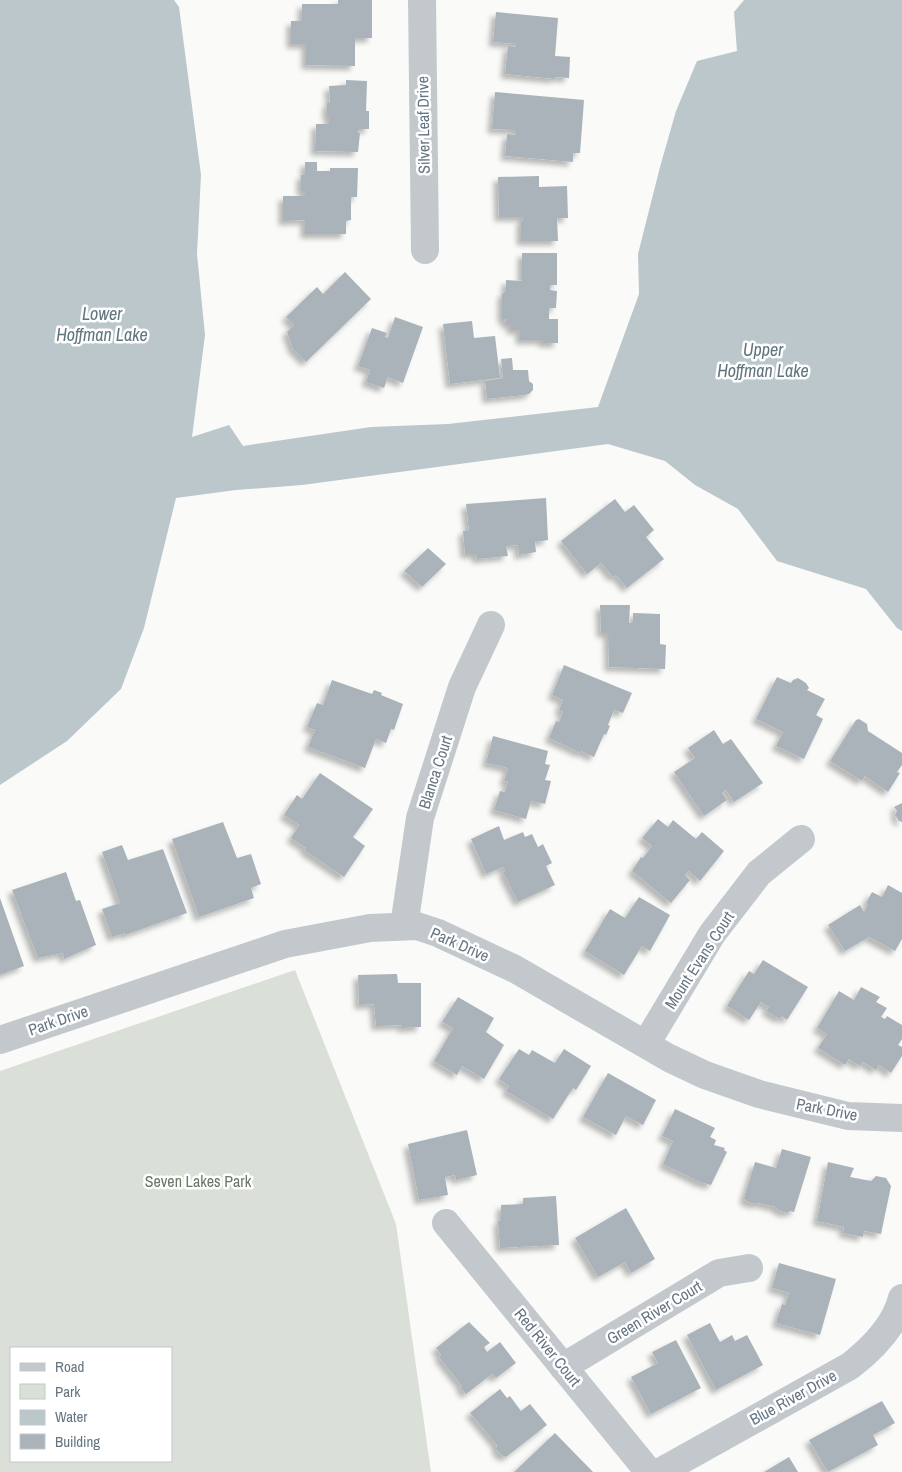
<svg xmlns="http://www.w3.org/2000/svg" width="902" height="1472" viewBox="0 0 902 1472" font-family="'Archivo Narrow',sans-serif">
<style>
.green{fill:#dadfd7;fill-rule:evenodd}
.water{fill:#bbc7cb}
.building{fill:#aab3b9;filter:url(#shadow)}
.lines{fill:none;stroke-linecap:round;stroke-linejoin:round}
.minor{stroke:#c3c8cc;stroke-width:28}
.labels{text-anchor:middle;stroke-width:5;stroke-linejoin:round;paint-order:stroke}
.street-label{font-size:16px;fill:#657683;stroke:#fff}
.park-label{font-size:16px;fill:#687a64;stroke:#fff}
.water-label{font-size:18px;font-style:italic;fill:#60757c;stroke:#fff}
</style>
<defs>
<filter id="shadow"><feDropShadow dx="-4.5" dy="4.5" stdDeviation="2.5" flood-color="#0004"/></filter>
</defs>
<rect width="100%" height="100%" fill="#fafaf8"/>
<path class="green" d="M295,970L396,1224L431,1472H0V1071ZM11,1348H171V1461H11Z"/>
<path class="water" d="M0,0H174L179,7L201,175L197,254L205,335L192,437L229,425L243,446L371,427L448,424L598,407L639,294L638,254L660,167L676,111L697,61L737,51L734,12L744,0H902V631L897,628L866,589L777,561L738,509L695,485L665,461L608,444L302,485L236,490L176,498L144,628L121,689L67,741L0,785Z"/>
<path class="building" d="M338,0H372V38H355V66L306,65V44H291V21H302V4H338Z
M496,12L558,18L555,56L570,57L569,78L555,77V79L505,74L508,46L516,47V44L493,42Z
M346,80L367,81L366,111H369V129H359L358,133H360L358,152L315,151L316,124H329V116H327V103H330L329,86L346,85Z
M495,92L584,100L580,153H573V162L505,156L507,134L516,135V130L492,129Z
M305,162H317V171H330V168H358L357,197H351V220L346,221V234H305V220L283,221V196H305V191H301V175H305Z
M539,176V187L567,186L568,218H557L558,241H521V220L523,221V217H499L498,177Z
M522,253H557V285H550V290L557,291L556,308H549V319H558V343H543V340H520V330H511V324H505L506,319H502V294L506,291V280L522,281Z
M345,272L371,299L306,362L293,349L287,332L294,325L286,317L317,287L323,294Z
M395,317L423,327L403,383L388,377L384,388L366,382L370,370L358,366L372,328L387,333L385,337L388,338Z
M472,321L474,338L495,336L500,378L450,384L443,324Z
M512,358L513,370H528L529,381L533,384V390L529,394L524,395L487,399L485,381L503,378L501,359Z
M546,498L548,540L535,542L536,552L519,555L518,545L506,546L508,556L477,559L476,554H465L463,531L469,530L466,504Z
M615,499L625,512L634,505L654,530L646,537L664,559L627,588L616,575L613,577L601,563L587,574L561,541Z
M428,548L446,564L422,587L404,571Z
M600,605H630L629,623H633V613L660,614V644L666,645L665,669L609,667L608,633H601Z
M564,665L632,693L623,713L614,710L608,725L610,726L606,735L604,734L594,757L581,751V753L549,738L556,721L559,722L563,712L559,710L563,700L552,695Z
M777,677L791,683L793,680L798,678L806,683L809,688L807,690L825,699L816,715L823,719L804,759L776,746L783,732L756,719Z
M332,680L372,694L374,690L382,693L381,695L403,704L394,730L391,729L386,743L376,739L365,768L308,747L315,730L307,727L317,703L323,705Z
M859,719L867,724L868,731L902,753V765L897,772L900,773L888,792L865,776L862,781L830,761L856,720Z
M714,730L723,744L731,739L763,783L734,802L726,790L722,793L727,800L704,816L674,772L695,758L688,748Z
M493,736L548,751L545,764L550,765L545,780L551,781L545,804L531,801L526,819L494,810L500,791L505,792L508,782L504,781L508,768L486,763Z
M320,773L373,809L353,837L365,846L344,877L304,850L306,848L291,838L299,825L284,815L297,795L302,799Z
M902,803V822L899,821L895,815L897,811L894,807Z
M658,819L668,827L673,820L696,839L702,832L724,851L700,881L689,871L685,875L690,880L671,903L632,871L641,857L643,858L652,846L642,838Z
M223,822L237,858L251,854L261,884L251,888L254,898L199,917L172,839Z
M499,826L504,840L523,832L525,837L532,834L538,847L543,844L552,863L546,866L555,885L518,902L503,872L505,871L503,867L486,874L471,839Z
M122,845L128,860L163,849L187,913L125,935V933L112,937L102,909L120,903L102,852Z
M66,872L76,901L80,900L96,945L64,959L63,953L38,958L12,890Z
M888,885L902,893V939L895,951L869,937L845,951L828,925L860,905L864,912L868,904L866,903L872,892L882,897Z
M639,897L670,915L650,951L642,946L624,975L585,951L610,909L625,918Z
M0,898L24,966L0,975Z
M763,960L808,987L787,1020L782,1016L780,1019L766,1011L769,1007L761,1002L749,1020L727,1006L749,971L754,974Z
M397,974L398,983H421V1027L402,1028V1025L376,1026L374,1004L359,1005L358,975Z
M861,987L880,997L876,1002L887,1008L881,1017L885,1019L887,1016L902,1025V1039L898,1045L902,1047V1056L891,1073L879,1065L876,1070L863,1062L860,1066L849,1059L845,1065L818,1048L827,1034L817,1028L839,991L854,1000Z
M458,997L494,1018L486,1032L504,1045L484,1079L462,1066L457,1075L434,1061L453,1028L442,1022Z
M519,1049L529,1055L532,1050L555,1063L564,1049L591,1066L576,1090L573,1088L553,1119L506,1091L509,1086L499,1079Z
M608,1073L656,1100L643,1125L626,1116L616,1135L583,1117Z
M675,1109L715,1128L710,1137L716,1140L714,1145L725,1148L724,1150L727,1152L711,1185L700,1182L663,1164L673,1141L662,1136Z
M467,1130L477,1175L456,1180L455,1175L445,1177L448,1195L419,1200L408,1144Z
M782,1149L811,1157L794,1212L790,1211L787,1213L778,1210L776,1207L759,1203L755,1204L747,1202L744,1198L755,1162L776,1168Z
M828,1162L854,1168L850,1177L871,1181L876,1176L886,1178L891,1186L881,1234L864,1231L863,1237L843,1233L844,1227L817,1221Z
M556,1196L559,1245L500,1248L498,1221L501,1220V1205L523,1204V1198Z
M626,1208L655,1259L631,1273L625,1262L598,1277L575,1238Z
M779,1263L836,1279L820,1335L776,1323L782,1304L785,1305L789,1293L772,1288Z
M469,1322L490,1343L484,1347L487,1352L500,1342L516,1363L496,1378L492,1374L466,1394L460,1387L462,1386L439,1357L441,1355L436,1348Z
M710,1323L720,1342L732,1335L735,1341L747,1335L763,1365L716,1390L687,1335Z
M676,1340L701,1388L651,1414L631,1377L658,1363L652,1352Z
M500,1389L507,1398L510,1396L521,1411L530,1404L547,1425L506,1457L501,1455L496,1449L497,1445L470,1413Z
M882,1401L895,1423L873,1435L878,1445L828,1472L809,1440Z
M555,1433L593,1472H514Z
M789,1457L798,1472H764Z"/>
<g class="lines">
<path class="minor" d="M422,0L425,250
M404,926L420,818L462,687L491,625
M0,1040L285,944L370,928L417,926L438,933L515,969L669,1058L705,1075L759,1094L848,1116L902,1118
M646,1044L712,934L759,873L801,839
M446,1223L649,1472
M563,1367L719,1273L749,1268
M660,1472L850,1366C872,1349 895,1326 902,1298"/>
</g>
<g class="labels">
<g class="street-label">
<text transform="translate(423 125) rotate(-91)" y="6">Silver Leaf Drive</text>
<text transform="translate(435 772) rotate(-72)" y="6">Blanca Court</text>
<text transform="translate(460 944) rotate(24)" y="6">Park Drive</text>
<text transform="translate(699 960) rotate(-57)" y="6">Mount Evans Court</text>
<text transform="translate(58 1020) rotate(-19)" y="6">Park Drive</text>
<text transform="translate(827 1109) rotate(11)" y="6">Park Drive</text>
<text transform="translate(654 1312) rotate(-31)" y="6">Green River Court</text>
<text transform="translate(548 1347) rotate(51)" y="6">Red River Court</text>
<text transform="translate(793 1397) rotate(-29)" y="6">Blue River Drive</text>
</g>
<g class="park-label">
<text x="198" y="1187">Seven Lakes Park</text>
</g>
<g class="water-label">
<text x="102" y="320">Lower<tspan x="102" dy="21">Hoffman Lake</tspan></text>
<text x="763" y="356">Upper<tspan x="763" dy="21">Hoffman Lake</tspan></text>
</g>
</g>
<rect x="10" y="1347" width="162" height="115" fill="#ffffff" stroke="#c1c8cd"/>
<rect x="20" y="1363" width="25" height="8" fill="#c3c8cc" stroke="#c1c8cd"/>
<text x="55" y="1372" font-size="15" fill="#657683">Road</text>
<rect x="20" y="1384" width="25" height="15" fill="#dadfd7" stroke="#c1c8cd"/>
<text x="55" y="1397" font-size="15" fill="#657683">Park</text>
<rect x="20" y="1410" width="25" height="15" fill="#bbc7cb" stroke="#c1c8cd"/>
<text x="55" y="1422" font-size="15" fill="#657683">Water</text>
<rect x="20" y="1434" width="25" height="15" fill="#aab3b9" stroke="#c1c8cd"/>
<text x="55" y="1447" font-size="15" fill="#657683">Building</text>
</svg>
